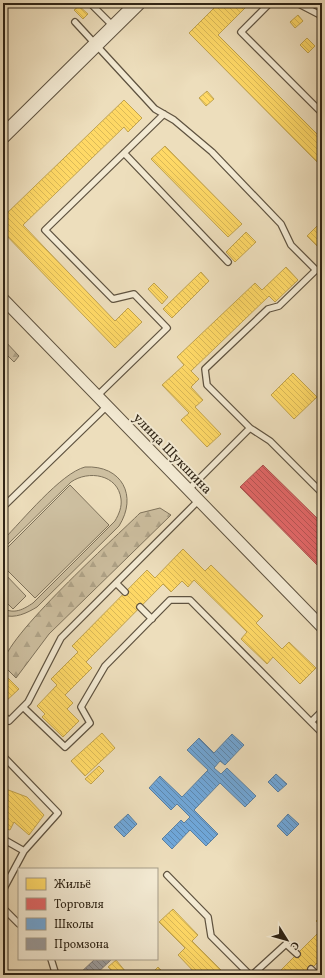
<svg xmlns="http://www.w3.org/2000/svg" width="325" height="978" viewBox="0 0 325 978" font-family="Vollkorn,serif">
<style>
.forest{fill:url(#forest-firs);stroke:#7e725b}
.garden{fill:#cdbfa0;stroke:#7e725b}
.homes{fill:url(#homes-back-hatch);stroke:#c1a34e}
.shops{fill:url(#shops-back-hatch);stroke:#ab524e}
.schools{fill:url(#schools-back-hatch);stroke:#5c81a1}
.industry{fill:url(#industry-back-hatch);stroke:#7a7672}
.lines{fill:none;stroke-linecap:round;stroke-linejoin:round}
.service-casing{stroke:#5f5340;stroke-width:8}
.minor-casing{stroke:#5f5340;stroke-width:13}
.tertiary-casing{stroke:#5f5340;stroke-width:16}
.service{stroke:#f3ead3;stroke-width:5.5}
.minor{stroke:#f3ead3;stroke-width:11}
.tertiary{stroke:#f3ead3;stroke-width:14}
.labels{text-anchor:middle;stroke-width:4;stroke-linejoin:round;paint-order:stroke}
.street-label{font-size:14px;fill:#302516;stroke:#f3ead3}
</style>
<defs>
<pattern id="forest-firs" width="22" height="20" patternUnits="userSpaceOnUse"><rect width="22" height="20" fill="#cdbfa0"/><path d="M5 1l3.5 6h-7zM16 11l3.5 6h-7z" fill="#b0a489"/></pattern>
<pattern id="homes-back-hatch" width="6" height="6" patternUnits="userSpaceOnUse"><rect width="6" height="6" fill="#ffd966"/><path d="M-1 5l2 2M0 0l6 6M5-1l2 2" fill="none" stroke="#dbba58"/></pattern>
<pattern id="shops-back-hatch" width="6" height="6" patternUnits="userSpaceOnUse"><rect width="6" height="6" fill="#e06666"/><path d="M-1 5l2 2M0 0l6 6M5-1l2 2" fill="none" stroke="#b65453"/></pattern>
<pattern id="schools-back-hatch" width="6" height="6" patternUnits="userSpaceOnUse"><rect width="6" height="6" fill="#6fa8dc"/><path d="M-1 5l2 2M0 0l6 6M5-1l2 2" fill="none" stroke="#5c89b1"/></pattern>
<pattern id="industry-back-hatch" width="6" height="6" patternUnits="userSpaceOnUse"><rect width="6" height="6" fill="#999"/><path d="M-1 5l2 2M0 0l6 6M5-1l2 2" fill="none" stroke="#7d7d7c"/></pattern>
</defs>
<rect width="100%" height="100%" fill="#eddebc"/>
<filter id="stains"><feTurbulence type="fractalNoise" baseFrequency=".005" numOctaves="4"/><feColorMatrix values="0 0 0 0 .2 0 0 0 0 .09 0 0 0 0 .02 0 0 0 .5 -.17"/></filter>
<radialGradient id="worn" r=".72"><stop offset=".6" stop-color="#630" stop-opacity="0"/><stop offset="1" stop-color="#630" stop-opacity=".3"/></radialGradient>
<path class="forest" d="M3,339L19,356L14,362L3,351Z
M160,508L171,515L49,634L16,678L3,665C3,638 116,537 140,513Z"/>
<path class="garden" d="M85,467C122,465 138,496 119,526L37,607C27,613 15,619 3,615V608C14,615 24,609 33,603L115,521C119,514 122,507 121,499C118,474 88,470 71,482L3,549V540C22,521 61,473 85,467Z
M70,485L109,525L35,598L3,566V552Z
M3,572L26,596L13,609L3,599Z"/>
<path class="homes" d="M219,3H250L218,35L322,139V167L189,33Z
M79,6L88,14L83,19L74,10Z
M298,15L303,21L295,28L290,22Z
M307,38L315,46L308,53L300,45Z
M207,91L214,99L206,106L199,98Z
M124,100L142,118L128,132L124,127L23,225L115,321L128,308L142,322L115,348L3,232V217Z
M165,146L242,224L228,237L151,159Z
M322,221V251L307,236Z
M246,232L256,242L235,262L226,252Z
M286,267L298,280L275,302L269,296L191,371L199,379L191,387L203,400L195,407L221,434L207,447L181,420L189,413L162,385L184,365L177,357L255,283L262,290Z
M201,272L209,281L172,318L163,309Z
M154,283L168,297L162,304L148,289Z
M293,373L317,397L294,419L271,395Z
M183,549L205,571L211,565L263,616L256,623L282,649L289,642L316,668L300,684L273,657L267,664L241,639L247,632L194,580L188,587L182,581L171,592L163,584L86,662L92,668L65,695L73,703L67,709L79,721L63,737L42,717L45,714L37,706L57,685L51,679L78,652L72,646L147,570L155,578Z
M3,673L19,689L4,703H3Z
M102,733L115,748L85,776L71,761Z
M99,766L104,771L91,784L85,779Z
M3,788L27,797L44,815L29,835L14,822L10,830L3,828L5,817L3,816Z
M173,909L198,935L192,941L226,975H197L178,955L185,948L159,922Z
M322,915V927L316,921Z
M322,929V958L305,975H276Z
M116,960L126,972L123,975H116L108,967Z
M158,967L166,975H150Z"/>
<path class="shops" d="M263,465L322,523V570L240,487Z"/>
<path class="schools" d="M232,734L244,745L225,765L220,761L214,768L221,774L227,768L256,796L245,807L220,783L194,810L218,834L206,846L190,830L172,849L162,839L181,820L184,823L190,817L177,804L171,810L149,788L160,776L182,797L208,770L187,750L199,738L214,753Z
M276,774L287,784L278,792L268,782Z
M128,814L137,824L124,837L114,827Z
M288,814L299,824L287,836L277,826Z"/>
<path class="industry" d="M3,3H11L3,11Z
M95,959H112L95,975H78Z"/>
<g class="lines">
<g class="service-casing">
<path id="service" d="M90,3L114,27
M270,3L241,32L322,113
M297,3L322,16
M75,22L155,109L174,120L212,152L281,224L291,245L316,270L279,306L268,309L205,369L207,385L250,428
M124,153L228,262
M97,396L167,328L134,294L113,299L45,230L164,114
M188,490L250,428L270,441L322,493
M3,507L107,406
M116,583L125,592
M140,607L152,619
M23,707L65,747L90,723L81,707L105,666L170,600H190L311,722
M322,711L311,722L322,733
M3,715L9,721L28,702L61,638L198,501
M3,756L58,813L24,851L3,890
M3,839L24,851
M167,875L208,917L211,936L250,975
M3,908L19,924
M51,959L56,975
M311,969L317,975
M252,975L286,944L297,954"/>
</g>
<g class="minor-casing">
<path id="minor" d="M3,299L322,627"/>
</g>
<g class="tertiary-casing">
<path id="tertiary" d="M3,136L138,3"/>
</g>
<use href="#service" class="service"/>
<use href="#minor" class="minor"/>
<use href="#tertiary" class="tertiary"/>
</g>
<g class="labels">
<g class="street-label">
<text transform="translate(173 453) rotate(46)" y="5">улица Шукшина</text>
</g>
</g>
<rect width="325" height="978" fill="none" stroke="#eddebc" stroke-width="16"/>
<rect x="4" y="4" width="317" height="970" fill="none" stroke="#302516" stroke-width="2"/>
<rect x="8" y="8" width="309" height="962" fill="none" stroke="#302516"/>
<rect x="18" y="868" width="140" height="92" fill="#f3ead3" stroke="#a59b87"/>
<rect x="26" y="878" width="20" height="12" fill="#ffd966" stroke="#a59b87"/>
<text x="54" y="888" font-size="12" fill="#302516">Жильё</text>
<rect x="26" y="898" width="20" height="12" fill="#e06666" stroke="#a59b87"/>
<text x="54" y="908" font-size="12" fill="#302516">Торговля</text>
<rect x="26" y="918" width="20" height="12" fill="#6fa8dc" stroke="#a59b87"/>
<text x="54" y="928" font-size="12" fill="#302516">Школы</text>
<rect x="26" y="938" width="20" height="12" fill="#999999" stroke="#a59b87"/>
<text x="54" y="948" font-size="12" fill="#302516">Промзона</text>
<g transform="translate(287 940) rotate(127)" stroke="#f3ead3" stroke-width="3" paint-order="stroke">
<path d="M0-3L7 15L0 10L-7 15Z" fill="#302516"/>
<text y="-6" font-size="11" font-weight="bold" text-anchor="middle" fill="#302516">С</text>
</g>
<rect width="100%" height="100%" filter="url(#stains)"/>
<rect width="100%" height="100%" fill="url(#worn)"/>
</svg>
